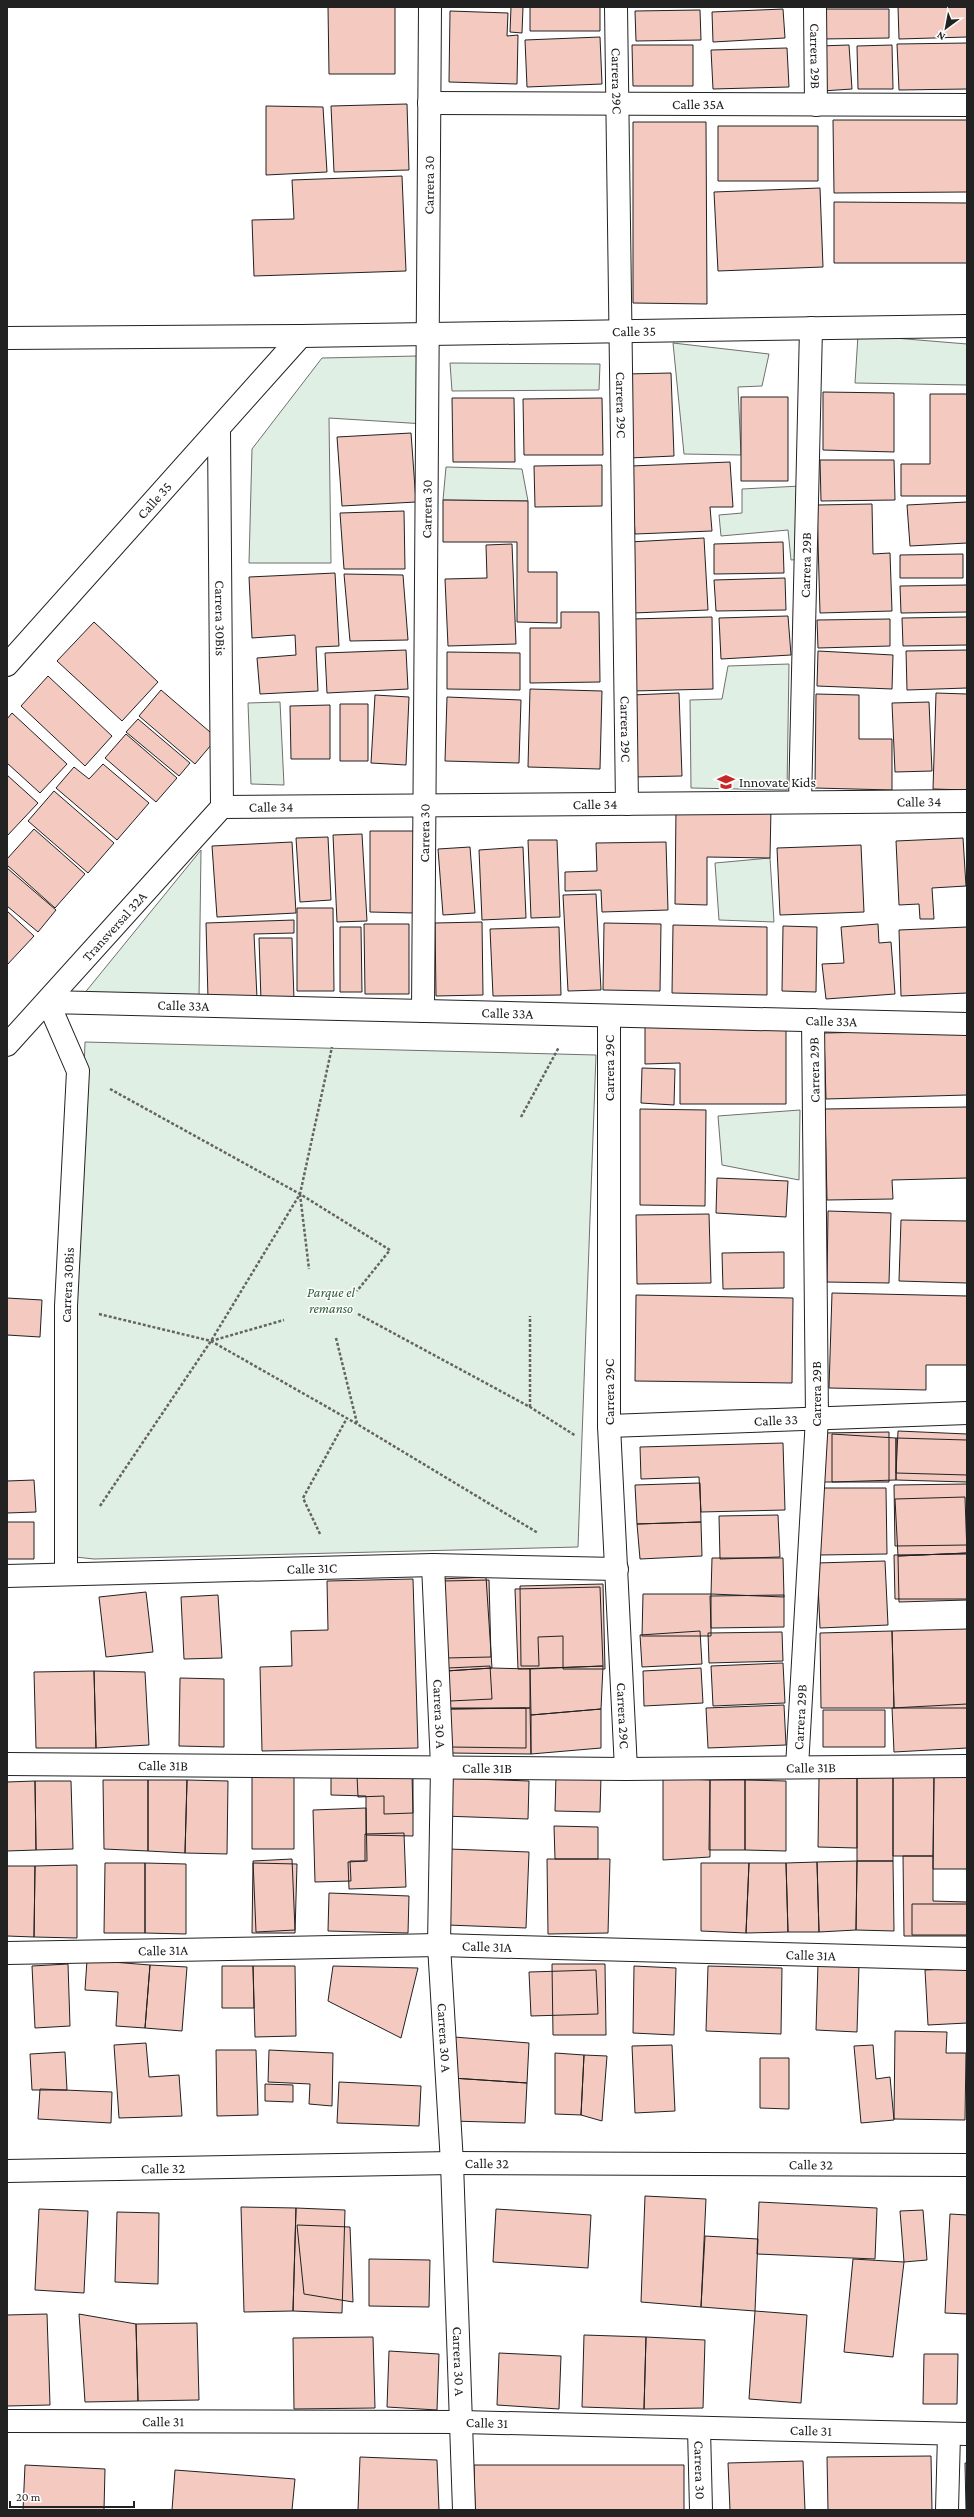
<svg xmlns="http://www.w3.org/2000/svg" width="974" height="2517" viewBox="0 0 974 2517" font-family="'Crimson Pro',serif">
<style>
.green{fill:#e0efe3;stroke:#6f6f6f}
.building{fill:#f3c9c0;stroke:#222}
.lines{fill:none;stroke-linecap:round;stroke-linejoin:round}
.minor-casing{stroke:#222;stroke-width:24}
.path{stroke:#646464;stroke-width:2.5;stroke-dasharray:3 2;stroke-linecap:butt}
.minor{stroke:#fff;stroke-width:22}
.labels{text-anchor:middle;stroke-width:3;stroke-linejoin:round;paint-order:stroke}
.street-label{font-size:14px;fill:#222;stroke:#fff}
.poi-label{font-size:14px;fill:#222;stroke:#fff;text-anchor:start}
.park-label{font-size:14px;font-style:italic;fill:#2f5e38;stroke:#fff}
</style>
<rect width="100%" height="100%" fill="#fff"/>
<path class="green" d="M858,335L967,344V385L855,383Z
M673,343L769,354L762,386L738,387L741,455L684,454Z
M417,356L425,424L329,418L331,563H249L252,449L322,358Z
M450,363L600,364L599,390L452,391Z
M446,467L522,469L528,501L443,500Z
M801,486L803,559L791,560L788,530L721,536L719,515L742,513V489Z
M789,664L787,790L691,788L690,700L722,699L728,666Z
M280,702L284,785L251,784L248,703Z
M201,850L199,998L83,995Z
M770,858L774,922L719,920L715,863Z
M85,1042L596,1055L578,1547L94,1559L66,1556Z
M800,1110L799,1180L722,1165L718,1116Z"/>
<path class="building" d="M328,7H395V74H329Z
M511,7H523L522,33L510,32Z
M530,7H600V31H530Z
M898,7H967V37L899,39Z
M783,9L785,38L713,42L712,12Z
M821,9H889V38L822,39Z
M700,10L701,40L636,41L635,11Z
M450,11L508,13L507,36L518,35L517,84L449,82Z
M600,37L602,84L527,87L525,40Z
M967,43V89L899,90L897,44Z
M632,45H693V86H633Z
M849,45L852,89L822,91L819,46Z
M892,45L893,89H858L857,46Z
M787,48L789,87L713,89L711,50Z
M407,104L409,170L334,172L331,106Z
M266,106L323,107L327,172L266,175Z
M833,120H967V192L834,193Z
M633,122H706L707,304L633,303Z
M718,126H818V181H718Z
M402,176L406,271L254,276L252,220L294,219L292,180Z
M820,188L823,267L718,271L714,192Z
M834,202L967,203V263H834Z
M671,373L674,456L629,458L626,374Z
M823,392L894,393V452L823,450Z
M930,394H967V496H901V464H930Z
M741,397H788V481H741Z
M452,398H514L515,462H453Z
M602,398L603,455H524L523,399Z
M411,433L416,502L342,506L337,437Z
M820,460H894L895,500L821,501Z
M730,462L733,507H710L712,531L635,534L631,466Z
M602,465V506L535,507L534,466Z
M443,500L528,501V572H557V623L517,622V542H443Z
M967,502V543L910,546L907,505Z
M872,504L873,554L890,553L892,611L820,613L817,505Z
M404,511L405,569H344L340,513Z
M704,538L708,610L633,613L629,542Z
M783,542L784,573L714,574V544Z
M512,544L516,644L448,646L445,579L487,578L486,545Z
M963,554V578H900V555Z
M335,573L339,646L316,647L318,691L260,694L257,658L296,655L295,635L252,638L249,577Z
M344,574L403,575L408,640L350,641Z
M785,578L786,610L716,611L714,580Z
M967,585V612L901,613L900,586Z
M561,612H599L600,682L530,683V628H561Z
M788,616L791,655L721,659L719,618Z
M712,617L713,689L633,691L631,619Z
M967,617V645L903,646L902,618Z
M890,619V646L818,648L817,620Z
M94,622L158,682L122,721L57,661Z
M406,650L408,689L327,693L325,653Z
M967,650V688L907,690L906,651Z
M818,651L893,655L892,689L817,686Z
M447,652L520,653V690L447,689Z
M48,676L112,736L85,766L21,706Z
M530,689L602,691L600,769L528,767Z
M161,690L217,738L195,764L139,716Z
M679,693L682,776L635,777L632,695Z
M936,693L967,694V790L933,789Z
M816,694L859,695V739H892V790L815,788Z
M375,695L409,697L406,765L371,763Z
M447,697L521,700L519,763L445,761Z
M929,702L932,771L895,772L892,703Z
M340,704H368V761H340Z
M330,705V759H291L290,706Z
M12,713L67,764L40,793L7,763V719Z
M138,719L190,763L179,776L126,732Z
M126,734L177,778L156,802L105,758Z
M103,764L149,803L117,840L56,788L74,767L89,779Z
M7,775L38,803L7,836Z
M54,791L114,843L88,873L28,821Z
M676,807L771,808L770,858L707,857V905L675,904Z
M34,829L85,874L55,908L7,865V859Z
M370,831H414V913L370,912Z
M362,834L367,921L337,922L333,835Z
M328,837L331,900L300,902L296,838Z
M963,838L966,886L932,888L934,919H920L919,904L899,905L896,841Z
M528,840H557L560,917L531,918Z
M292,842L296,913L217,917L212,846Z
M666,842L668,910L602,912L601,890L565,891V872L597,871L596,843Z
M861,845L864,912L780,915L777,848Z
M470,847L475,913L443,915L438,849Z
M523,847L526,918L482,920L479,850Z
M7,868L56,910L38,932L7,906Z
M596,894L601,990L568,991L563,895Z
M297,908H333L334,991H297Z
M7,911L34,936L7,965Z
M294,920V933L254,934L257,998L208,999L206,923Z
M482,922L483,995L436,996L435,923Z
M604,923L661,924L660,991L603,990Z
M364,924H409V994H365Z
M878,924L879,943L891,942L895,994L826,999L822,964L844,963L841,927Z
M673,925L767,927V995L672,993Z
M783,926L817,927L816,992L782,991Z
M340,927H361L362,992H340Z
M559,927L561,995L493,996L490,929Z
M967,927V993L901,996L899,930Z
M259,938H292L294,1000L261,1001Z
M645,1026H786V1104H680V1063L645,1064Z
M967,1030V1095L826,1099L824,1033Z
M642,1068L675,1069L674,1105L641,1103Z
M967,1107V1178L892,1180L893,1199L827,1200L825,1109Z
M640,1109L706,1110L705,1206L640,1205Z
M717,1178L788,1181L786,1217L716,1213Z
M828,1211L891,1213L889,1283L827,1282Z
M709,1214L711,1283L637,1284L636,1215Z
M901,1220L967,1221V1283L899,1281Z
M784,1252V1288L723,1289L722,1253Z
M832,1293L967,1296V1365H926V1390L829,1388Z
M636,1295L793,1298L792,1383L635,1381Z
M7,1298L42,1300L40,1337L7,1335Z
M898,1431L967,1434V1475L896,1473Z
M889,1432V1482H822V1433Z
M832,1434L896,1438V1480L832,1482Z
M896,1438L967,1440V1482L896,1480Z
M783,1443L785,1510L701,1512L699,1477L641,1479L640,1447Z
M34,1480L36,1512L7,1513V1481Z
M700,1483L701,1522L637,1524L635,1485Z
M967,1484V1545L895,1546L894,1485Z
M819,1488H886L887,1554L820,1555Z
M965,1497L967,1553L898,1556L895,1499Z
M778,1515L780,1557L720,1559L719,1516Z
M7,1522H34V1559H7Z
M701,1522L702,1556L640,1559L637,1524Z
M967,1553V1600L899,1602L898,1556Z
M967,1554V1599H895L894,1555Z
M712,1558H783L784,1597L711,1594Z
M885,1561L888,1625L820,1628L817,1563Z
M486,1577L492,1668L446,1671L440,1579Z
M413,1579L418,1748L262,1751L260,1667L292,1666L291,1631L328,1630L327,1581Z
M489,1580L491,1657L446,1658L444,1581Z
M603,1584L605,1669H563V1636L538,1637L539,1666H521L520,1586Z
M600,1587L603,1666L518,1669L515,1589Z
M146,1592L153,1652L106,1657L99,1597Z
M643,1594H711V1636H642Z
M218,1595L222,1658L184,1659L181,1597Z
M784,1595V1627L711,1628L710,1596Z
M967,1629V1708H894L892,1631Z
M700,1631L702,1664L642,1667L640,1635Z
M892,1631L894,1708H821L820,1633Z
M782,1632L783,1661L709,1663L708,1633Z
M783,1663L785,1703L713,1706L711,1666Z
M490,1666L492,1699L450,1701L448,1668Z
M603,1666L601,1709L531,1715L530,1669Z
M492,1668L530,1669V1708L448,1709L446,1671Z
M701,1668L703,1703L644,1706L643,1671Z
M94,1671L96,1748H36L34,1672Z
M94,1671L145,1672L149,1745L96,1748Z
M180,1678L224,1679V1747L179,1746Z
M967,1704V1748L894,1752L892,1708Z
M784,1705L786,1745L708,1748L706,1708Z
M450,1708H526V1748L450,1747Z
M530,1708L531,1754L450,1753L448,1709Z
M601,1709V1748L531,1754V1715Z
M823,1710H885V1747H823Z
M412,1773L413,1813L384,1814V1796L358,1797L357,1775Z
M331,1775L413,1777V1836L366,1835V1796L331,1795Z
M556,1775L601,1777L600,1812L555,1811Z
M252,1776H294V1849H252Z
M893,1776H934L933,1856H893Z
M893,1776V1861H857V1777Z
M934,1776H967V1869H933Z
M857,1777V1848L818,1847L819,1778Z
M445,1778L529,1781L528,1819L443,1816Z
M663,1778L710,1780V1857L663,1860Z
M103,1780H148V1851L104,1849Z
M148,1780H187L185,1853L148,1851Z
M187,1780L228,1781L227,1854L185,1853Z
M710,1780H745V1850H709Z
M745,1780L786,1781V1851L745,1850Z
M35,1781H71L73,1849L36,1850Z
M35,1781L36,1850L7,1851V1782Z
M366,1808L367,1861H350L351,1881L315,1882L313,1810Z
M554,1826L598,1827V1859H555Z
M404,1833L406,1887L349,1889L348,1862L365,1861V1834Z
M449,1849L529,1852L526,1928L447,1925Z
M903,1856H933V1901L967,1902V1936H904Z
M292,1859L295,1930L256,1932L253,1861Z
M547,1859H610L608,1933L548,1934Z
M857,1861L856,1930L819,1932L817,1862Z
M857,1861H893L894,1931L856,1930Z
M817,1862L819,1932H788L786,1863Z
M105,1863H145V1933H104Z
M145,1863L186,1864V1934L145,1933Z
M253,1863L297,1864L295,1933H252Z
M701,1863H749L746,1933L701,1931Z
M749,1863H786L788,1932L746,1933Z
M77,1865V1938L34,1937L35,1866Z
M7,1866H35L34,1937L7,1936Z
M329,1893L409,1896L408,1933L328,1931Z
M912,1904H967V1935H912Z
M87,1960L150,1965L145,2028L116,2026L118,1992L85,1990Z
M818,1963L859,1964L857,2032L816,2030Z
M68,1964L70,2026L35,2028L32,1966Z
M552,1964H605L606,2035H553Z
M150,1965L187,1967L182,2031L145,2028Z
M222,1966H253L254,2008H222Z
M253,1966H295L296,2036L255,2037Z
M333,1966L418,1968L401,2038L328,2001Z
M634,1966L676,1968L674,2035L633,2033Z
M708,1966L782,1968L781,2034L706,2031Z
M967,1968V2023L928,2025L925,1970Z
M596,1970L598,2014L531,2016L529,1972Z
M895,2031L947,2032L946,2053H966L965,2120L894,2119Z
M454,2037L529,2043L527,2083L452,2078Z
M146,2043L149,2077L179,2075L182,2116L119,2118L114,2045Z
M672,2045L675,2111L635,2113L632,2046Z
M873,2045L876,2079L890,2077L894,2120L861,2123L854,2046Z
M216,2050H256L258,2115L217,2116Z
M269,2050L333,2053L332,2106L309,2104L310,2084L268,2082Z
M65,2052L67,2090H32L30,2054Z
M555,2053L584,2055L581,2115L555,2114Z
M584,2055L607,2056L602,2121L581,2115Z
M760,2058H789V2109L760,2108Z
M452,2078L527,2083L525,2123L450,2121Z
M339,2082L421,2086L419,2126L337,2123Z
M265,2084L293,2085V2102L265,2101Z
M40,2089L112,2092L111,2123L38,2119Z
M645,2196L706,2199L701,2307L641,2302Z
M759,2202L877,2208L875,2259L757,2254Z
M241,2207L296,2208L293,2311L244,2312Z
M296,2208L345,2210L342,2313L293,2311Z
M39,2209L88,2211L84,2293L35,2290Z
M496,2209L591,2215L588,2268L493,2262Z
M923,2210L927,2260L904,2262L900,2211Z
M117,2212L159,2213L158,2284L115,2282Z
M950,2214L967,2215V2314L945,2313Z
M297,2225L350,2227L353,2302L304,2294Z
M705,2236L758,2239L755,2311L701,2307Z
M369,2259L430,2260L429,2307L369,2306Z
M853,2259L904,2262L893,2357L844,2352Z
M755,2311L807,2315L801,2403L749,2399Z
M47,2314L50,2405L7,2406V2315Z
M79,2314L136,2324L138,2401L85,2402Z
M197,2323L199,2400L138,2401L136,2324Z
M584,2335L646,2337L644,2409L582,2407Z
M373,2337L375,2408L294,2409L293,2338Z
M646,2337L705,2340L703,2408L644,2409Z
M389,2351L439,2354L437,2410L387,2407Z
M499,2353L561,2356L559,2409L497,2405Z
M924,2354H958L957,2404H923Z
M931,2456L932,2510H828L827,2457Z
M360,2457L437,2460L439,2510H358Z
M803,2461L805,2510H730L728,2463Z
M965,2463H967V2510H966Z
M25,2465L105,2469L104,2510H23Z
M474,2465H684V2510H475Z
M175,2470L295,2479L292,2510H172Z"/>
<g class="lines">
<g class="minor-casing">
<g id="minor">
<path id="s1" d="M616,7L627,804"/>
<path id="s2" d="M815,7L816,105"/>
<path id="s3" d="M429,103L967,105"/>
<path id="s4" d="M7,338L301,336L967,326"/>
<path id="s5" d="M219,430L222,807"/>
<path id="s6" d="M7,665L301,336"/>
<path id="s7" d="M800,802L811,328"/>
<path id="s8" d="M222,807L967,801"/>
<path id="s9" d="M423,1011L430,7"/>
<path id="s10" d="M609,1016V1426L626,1769"/>
<path id="s11" d="M7,1045L222,807"/>
<path id="s12" d="M609,1426L967,1413"/>
<path id="s13" d="M433,1565L442,1766L439,1945L452,2163L464,2510"/>
<path id="s14" d="M66,1574V1306L78,1071L48,1002L967,1024"/>
<path id="s15" d="M7,1576L433,1565L617,1569"/>
<path id="s16" d="M7,1764L626,1769L967,1766"/>
<path id="s17" d="M797,1767L817,1418L813,1020"/>
<path id="s18" d="M7,1953L439,1945L967,1959"/>
<path id="s19" d="M7,2171L452,2163L967,2165"/>
<path id="s20" d="M7,2421L462,2422L967,2434"/>
<path id="s21" d="M699,2429L701,2510"/>
<path d="M947,2510L949,2434"/>
</g>
</g>
<path class="path" d="M110,1089L300,1194L390,1250L357,1291
M521,1117L559,1047
M300,1194L309,1269
M99,1314L211,1341L357,1424L538,1533
M358,1314L530,1407L576,1436
M336,1338L357,1423
M211,1341L284,1320
M530,1407V1316
M100,1506L211,1341L300,1194L332,1047
M320,1534L303,1498L347,1418"/>
<use href="#minor" class="minor"/>
</g>
<defs>
<g id="school-bare" transform="scale(1.38)"><path d="M0-5L7-2L0 1L-7-2ZM-4 1L0 2.5L4 1V4Q0 6-4 4Z" fill="#c62828" stroke="#fff" stroke-width="2.5" paint-order="stroke"/></g>
</defs>
<g fill-rule="evenodd">
<use href="#school-bare" x="726" y="782"/>
</g>
<g class="labels">
<g class="street-label">
<text dy="5" stroke="none"><textPath href="#s2" startOffset="49">Carrera 29B</textPath></text>
<text dy="5" stroke="none"><textPath href="#s1" startOffset="74">Carrera 29C</textPath></text>
<text dy="5" stroke="none"><textPath href="#s3" startOffset="269">Calle 35A</textPath></text>
<text dy="5" stroke="none"><textPath href="#s9" startOffset="826">Carrera 30</textPath></text>
<text dy="5" stroke="none"><textPath href="#s4" startOffset="627">Calle 35</textPath></text>
<text dy="5" stroke="none"><textPath href="#s1" startOffset="398">Carrera 29C</textPath></text>
<text dy="5" stroke="none"><textPath href="#s6" startOffset="221">Calle 35</textPath></text>
<text dy="5" stroke="none"><textPath href="#s9" startOffset="502">Carrera 30</textPath></text>
<text dy="5" stroke="none"><textPath href="#s7" startOffset="237">Carrera 29B</textPath></text>
<text dy="5" stroke="none"><textPath href="#s5" startOffset="188">Carrera 30Bis</textPath></text>
<text dy="5" stroke="none"><textPath href="#s1" startOffset="722">Carrera 29C</textPath></text>
<text dy="5" stroke="none"><textPath href="#s8" startOffset="697">Calle 34</textPath></text>
<text dy="5" stroke="none"><textPath href="#s8" startOffset="373">Calle 34</textPath></text>
<text dy="5" stroke="none"><textPath href="#s8" startOffset="49">Calle 34</textPath></text>
<text dy="5" stroke="none"><textPath href="#s9" startOffset="178">Carrera 30</textPath></text>
<text dy="5" stroke="none"><textPath href="#s11" startOffset="160">Transversal 32A</textPath></text>
<text dy="5" stroke="none"><textPath href="#s14" startOffset="714">Calle 33A</textPath></text>
<text dy="5" stroke="none"><textPath href="#s14" startOffset="1038">Calle 33A</textPath></text>
<text dy="5" stroke="none"><textPath href="#s14" startOffset="1362">Calle 33A</textPath></text>
<text transform="translate(609 1068) rotate(-90)" y="5">Carrera 29C</text>
<text transform="translate(814 1070) rotate(-91)" y="5">Carrera 29B</text>
<text dy="5" stroke="none"><textPath href="#s14" startOffset="289">Carrera 30Bis</textPath></text>
<text transform="translate(609 1392) rotate(-90)" y="5">Carrera 29C</text>
<text transform="translate(816 1394) rotate(-90)" y="5">Carrera 29B</text>
<text dy="5" stroke="none"><textPath href="#s12" startOffset="167">Calle 33</textPath></text>
<text dy="5" stroke="none"><textPath href="#s15" startOffset="305">Calle 31C</textPath></text>
<text dy="5" stroke="none"><textPath href="#s13" startOffset="149">Carrera 30 A</textPath></text>
<text dy="5" stroke="none"><textPath href="#s10" startOffset="700">Carrera 29C</textPath></text>
<text dy="5" stroke="none"><textPath href="#s17" startOffset="50">Carrera 29B</textPath></text>
<text dy="5" stroke="none"><textPath href="#s16" startOffset="156">Calle 31B</textPath></text>
<text dy="5" stroke="none"><textPath href="#s16" startOffset="480">Calle 31B</textPath></text>
<text dy="5" stroke="none"><textPath href="#s16" startOffset="804">Calle 31B</textPath></text>
<text dy="5" stroke="none"><textPath href="#s18" startOffset="480">Calle 31A</textPath></text>
<text dy="5" stroke="none"><textPath href="#s18" startOffset="156">Calle 31A</textPath></text>
<text dy="5" stroke="none"><textPath href="#s18" startOffset="804">Calle 31A</textPath></text>
<text dy="5" stroke="none"><textPath href="#s13" startOffset="473">Carrera 30 A</textPath></text>
<text dy="5" stroke="none"><textPath href="#s19" startOffset="480">Calle 32</textPath></text>
<text dy="5" stroke="none"><textPath href="#s19" startOffset="804">Calle 32</textPath></text>
<text dy="5" stroke="none"><textPath href="#s19" startOffset="156">Calle 32</textPath></text>
<text dy="5" stroke="none"><textPath href="#s13" startOffset="797">Carrera 30 A</textPath></text>
<text dy="5" stroke="none"><textPath href="#s20" startOffset="156">Calle 31</textPath></text>
<text dy="5" stroke="none"><textPath href="#s20" startOffset="480">Calle 31</textPath></text>
<text dy="5" stroke="none"><textPath href="#s20" startOffset="804">Calle 31</textPath></text>
<text dy="5" stroke="none"><textPath href="#s21" startOffset="41">Carrera 30</textPath></text>
</g>
<g class="poi-label">
<text x="739" y="787">Innovate Kids</text>
</g>
<g class="park-label">
<text x="331" y="1297">Parque el<tspan x="331" dy="16">remanso</tspan></text>
</g>
</g>
<rect width="974" height="2517" fill="none" stroke="#222222" stroke-width="16"/>
<g transform="translate(946 28) rotate(212)" stroke="#ffffff" stroke-width="3" paint-order="stroke">
<path d="M0-3L7 15L0 10L-7 15Z" fill="#222222"/>
<text y="-6" font-size="11" font-weight="bold" text-anchor="middle" fill="#222222">N</text>
</g>
<path d="M10 2501v6h124v-6" fill="none" stroke="#222222" stroke-width="2"/>
<text x="16" y="2501" font-size="12" fill="#222222" stroke="#ffffff" stroke-width="3" paint-order="stroke">20 m</text>
</svg>
